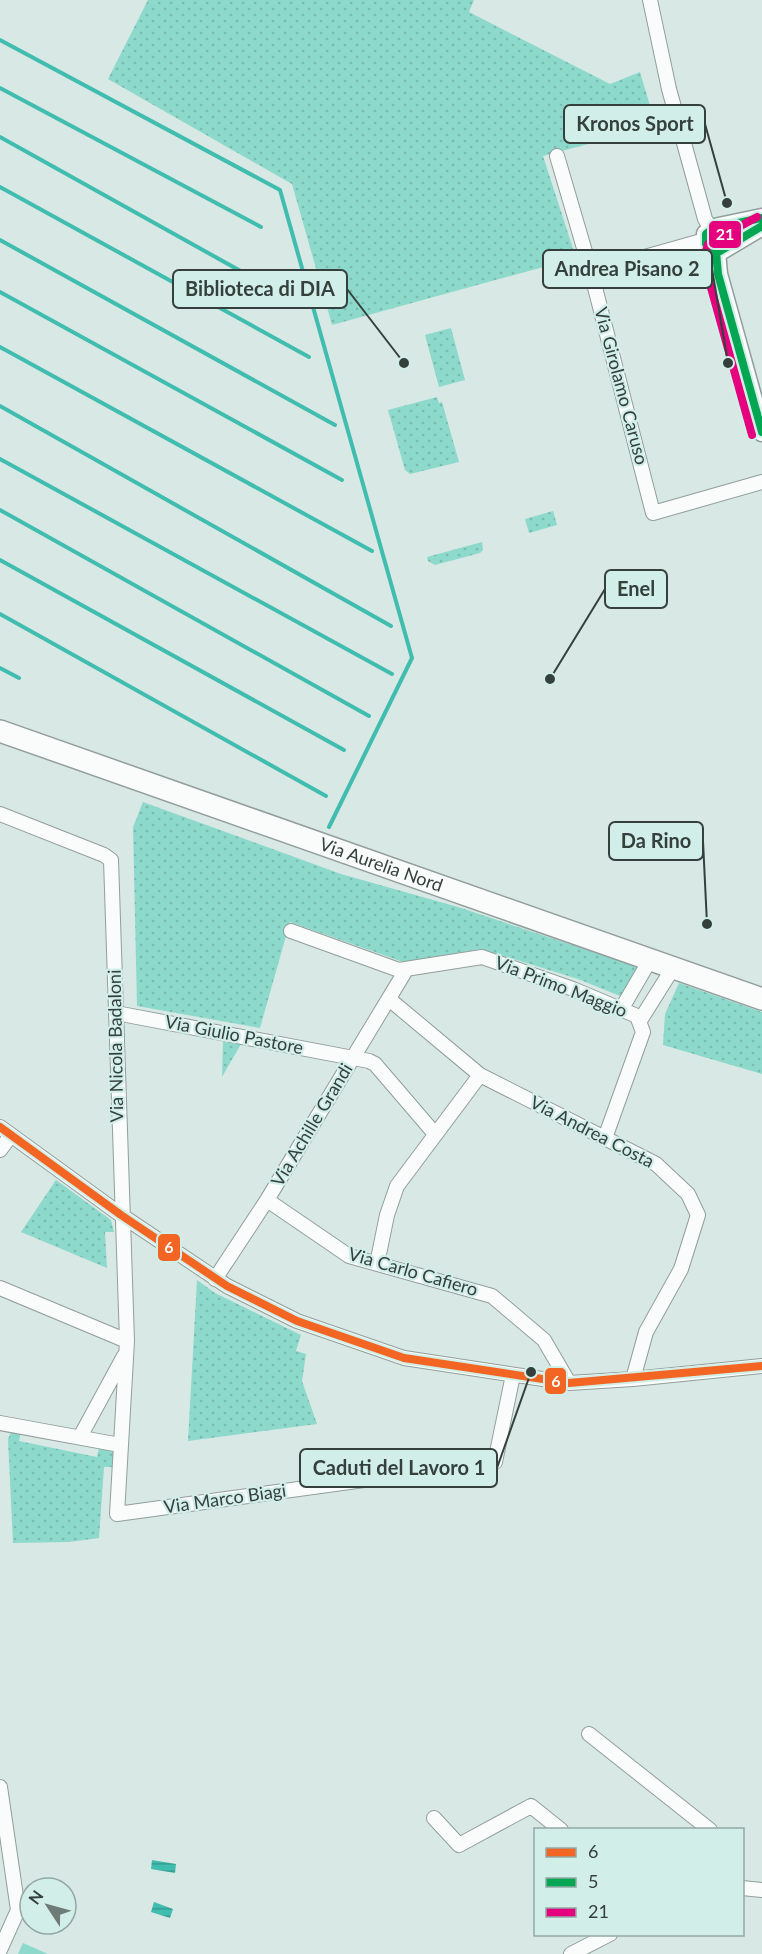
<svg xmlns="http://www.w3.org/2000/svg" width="762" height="1954" viewBox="0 0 762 1954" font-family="Lato,sans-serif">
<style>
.green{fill:url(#green-dots)}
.pitch{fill:#8dd9cc}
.water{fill:url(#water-rules)}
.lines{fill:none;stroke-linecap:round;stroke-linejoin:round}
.stream{stroke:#41bdaf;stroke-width:4}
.street-casing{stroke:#929e9b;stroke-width:16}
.secondary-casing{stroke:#929e9b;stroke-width:21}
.primary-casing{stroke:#929e9b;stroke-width:24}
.street{stroke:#f9fcfb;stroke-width:14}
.secondary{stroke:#f9fcfb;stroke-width:18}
.primary{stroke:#f9fcfb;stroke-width:21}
.bus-1-casing{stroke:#d2eee8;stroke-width:12}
.bus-2-casing{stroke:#d2eee8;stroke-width:12}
.bus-3-casing{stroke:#d2eee8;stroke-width:12}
.bus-1{stroke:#f26522;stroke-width:8}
.bus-2{stroke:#00a651;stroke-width:8}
.bus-3{stroke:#e5007d;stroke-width:8}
.labels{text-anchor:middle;stroke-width:4.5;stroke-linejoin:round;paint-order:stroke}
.street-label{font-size:18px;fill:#35403d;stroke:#d2eee8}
.leader{fill:none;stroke:#35403d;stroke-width:2}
.callout-dot{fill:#35403d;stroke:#d2eee8;stroke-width:2}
.callout{fill:#d2eee8;stroke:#35403d;stroke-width:2}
.callout-label{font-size:20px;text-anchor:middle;font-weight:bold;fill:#35403d}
.line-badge{stroke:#d2eee8;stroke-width:2}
.badge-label{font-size:16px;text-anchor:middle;font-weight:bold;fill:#fff}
</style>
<defs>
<pattern id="green-dots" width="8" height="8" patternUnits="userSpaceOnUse" patternTransform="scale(1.5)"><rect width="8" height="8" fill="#8dd9cc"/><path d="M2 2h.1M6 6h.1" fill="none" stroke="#7abbb0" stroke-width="1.8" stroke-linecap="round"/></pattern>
<pattern id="water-rules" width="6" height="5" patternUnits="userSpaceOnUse" patternTransform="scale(1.5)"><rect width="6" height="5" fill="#41bdaf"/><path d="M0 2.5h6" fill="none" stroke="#379b90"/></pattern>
</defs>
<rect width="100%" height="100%" fill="#d8e8e4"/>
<path class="green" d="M148,0H474L469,12L610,84L640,72L656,126L543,156L576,258L332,325L292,184L108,79Z
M451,328L465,380L439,387L425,335Z
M437,397L439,403L442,402L459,462L410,474L405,470L388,410Z
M553,511L557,525L529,533L525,519Z
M482,542L483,550L480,553L435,565L428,561L427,557Z
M143,802L341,874L458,907L638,967L625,998L578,979L481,949L403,962L290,922L260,1028L137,1006L133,827Z
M679,983L762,1012V1074L663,1045L665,1014Z
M223,1042L241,1044L222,1077Z
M56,1180L111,1220L114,1232H105L107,1268L21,1232Z
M197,1280L215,1293L301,1335L296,1351L306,1354L302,1381L317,1424L188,1441Z
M12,1430L21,1431L19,1441L97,1457L99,1448L113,1451V1467H104L99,1538L69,1542L13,1543L8,1439Z"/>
<path class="pitch" d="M23,1943L48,1954H18Z"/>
<path class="water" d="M152,1860L176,1864L175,1873L151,1869Z
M154,1902L173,1909L170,1918L151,1912Z"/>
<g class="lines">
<path class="stream" d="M0,40L280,190L412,658L329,827
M0,88L261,227
M0,137L298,303
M0,187L309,357
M0,240L335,425
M0,292L342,480
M0,347L372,551
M0,406L391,626
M0,459L392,674
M0,510L369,716
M0,560L344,750
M0,614L326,796
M0,668L19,678"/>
<g class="street-casing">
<path id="street" d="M650,0L669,89L705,219L711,229
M557,156L591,272L653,513L762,482
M591,272L705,240
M0,814L104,855L111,860L127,1341L117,1514L495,1462L513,1375
M291,931L399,970L482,957L573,989L637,1016L643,1032L605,1138
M389,999L480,1075L656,1164L688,1194L698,1215L681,1269L646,1332L633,1379
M622,1008L650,960
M116,1013L369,1061L375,1064L435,1134
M641,1019L673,968
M0,1127L121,1215L227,1286L297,1321L404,1358L569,1383L633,1379L762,1366
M0,1150L11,1135
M267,1200L349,1256L492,1296L544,1340L569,1383
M377,1264L387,1215L397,1186L480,1075
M215,1279L267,1200L406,970
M0,1288L127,1341
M0,1423L120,1445
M80,1437L124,1356
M589,1734L710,1830
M0,1787L18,1910L0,1950
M434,1818L459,1845L531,1806L561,1830
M742,1888L762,1890
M571,1954L610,1934"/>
</g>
<g class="secondary-casing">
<path id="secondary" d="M762,218L714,228L706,234V244L713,250L720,251L762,226
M716,251L718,274L762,432"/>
</g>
<g class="primary-casing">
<g id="primary">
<path id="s1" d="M0,731L762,999"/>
</g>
</g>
<use href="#street" class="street"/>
<use href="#secondary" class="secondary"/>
<use href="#primary" class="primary"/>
<g class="bus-1-casing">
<path id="bus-1" d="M0,1127L121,1215L227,1286L297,1321L404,1358L569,1383L762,1366"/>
</g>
<g class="bus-2-casing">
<path id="bus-2" d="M762,218L714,228L706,234V244L713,250L720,251L762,226
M716,251L718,274L762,432"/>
</g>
<g class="bus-3-casing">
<path id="bus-3" d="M752,435L708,277L706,251L708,244L757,217"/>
</g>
<use href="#bus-1" class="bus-1"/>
<use href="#bus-2" class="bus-2"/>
<use href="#bus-3" class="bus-3"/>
</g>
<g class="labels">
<g class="street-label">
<text transform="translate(621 386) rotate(75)" y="6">Via Girolamo Caruso</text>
<text dy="6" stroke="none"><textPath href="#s1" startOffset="404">Via Aurelia Nord</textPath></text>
<text transform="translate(561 987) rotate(21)" y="6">Via Primo Maggio</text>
<text transform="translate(234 1035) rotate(11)" y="6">Via Giulio Pastore</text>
<text transform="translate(116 1046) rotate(-91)" y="6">Via Nicola Badaloni</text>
<text transform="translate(312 1125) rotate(-59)" y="6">Via Achille Grandi</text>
<text transform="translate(592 1132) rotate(27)" y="6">Via Andrea Costa</text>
<text transform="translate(413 1272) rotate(16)" y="6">Via Carlo Cafiero</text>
<text transform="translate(225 1499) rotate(-8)" y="6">Via Marco Biagi</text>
</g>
</g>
<path class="leader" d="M727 203L705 124M728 363L712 269M404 363L347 289M550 679L605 589M707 924L703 841M531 1372L497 1468"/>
<g class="callout-dot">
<circle cx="727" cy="203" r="6"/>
<circle cx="728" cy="363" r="6"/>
<circle cx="404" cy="363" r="6"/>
<circle cx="550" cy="679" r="6"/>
<circle cx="707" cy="924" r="6"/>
<circle cx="531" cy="1372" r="6"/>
</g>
<g class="callout">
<rect x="564" y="105" width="141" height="38" rx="6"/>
<rect x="543" y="250" width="169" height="38" rx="6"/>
<rect x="173" y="270" width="174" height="38" rx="6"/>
<rect x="605" y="570" width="62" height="38" rx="6"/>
<rect x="609" y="822" width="94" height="38" rx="6"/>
<rect x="300" y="1449" width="197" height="38" rx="6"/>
</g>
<g class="callout-label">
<text x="635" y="131">Kronos Sport</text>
<text x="627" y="276">Andrea Pisano 2</text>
<text x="260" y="296">Biblioteca di DIA</text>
<text x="636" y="596">Enel</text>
<text x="656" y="848">Da Rino</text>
<text x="399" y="1475">Caduti del Lavoro 1</text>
</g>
<g class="line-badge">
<rect x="708" y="220" width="34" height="29" rx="6" fill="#e5007d"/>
<rect x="157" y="1233" width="24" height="29" rx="6" fill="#f26522"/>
<rect x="544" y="1367" width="23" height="28" rx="6" fill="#f26522"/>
</g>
<g class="badge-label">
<text x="725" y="240">21</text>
<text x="169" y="1253">6</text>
<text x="556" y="1387">6</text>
</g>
<rect x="534" y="1828" width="210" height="108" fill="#d2eee8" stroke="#93a8a4" stroke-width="1.5"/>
<rect x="546" y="1848" width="30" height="9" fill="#f26522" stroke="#93a8a4" stroke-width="1.5"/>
<text x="588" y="1858" font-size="18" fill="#35403d">6</text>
<rect x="546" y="1878" width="30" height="9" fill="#00a651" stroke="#93a8a4" stroke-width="1.5"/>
<text x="588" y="1888" font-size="18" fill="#35403d">5</text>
<rect x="546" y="1908" width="30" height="9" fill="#e5007d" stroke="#93a8a4" stroke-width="1.5"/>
<text x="588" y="1918" font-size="18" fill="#35403d">21</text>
<g transform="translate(48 1906) rotate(306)"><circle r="28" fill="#d2eee8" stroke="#93a8a4" stroke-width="1.5"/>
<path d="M0-4.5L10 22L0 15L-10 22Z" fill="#6e7b77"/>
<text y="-9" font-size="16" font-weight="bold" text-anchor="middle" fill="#35403d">N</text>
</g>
</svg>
